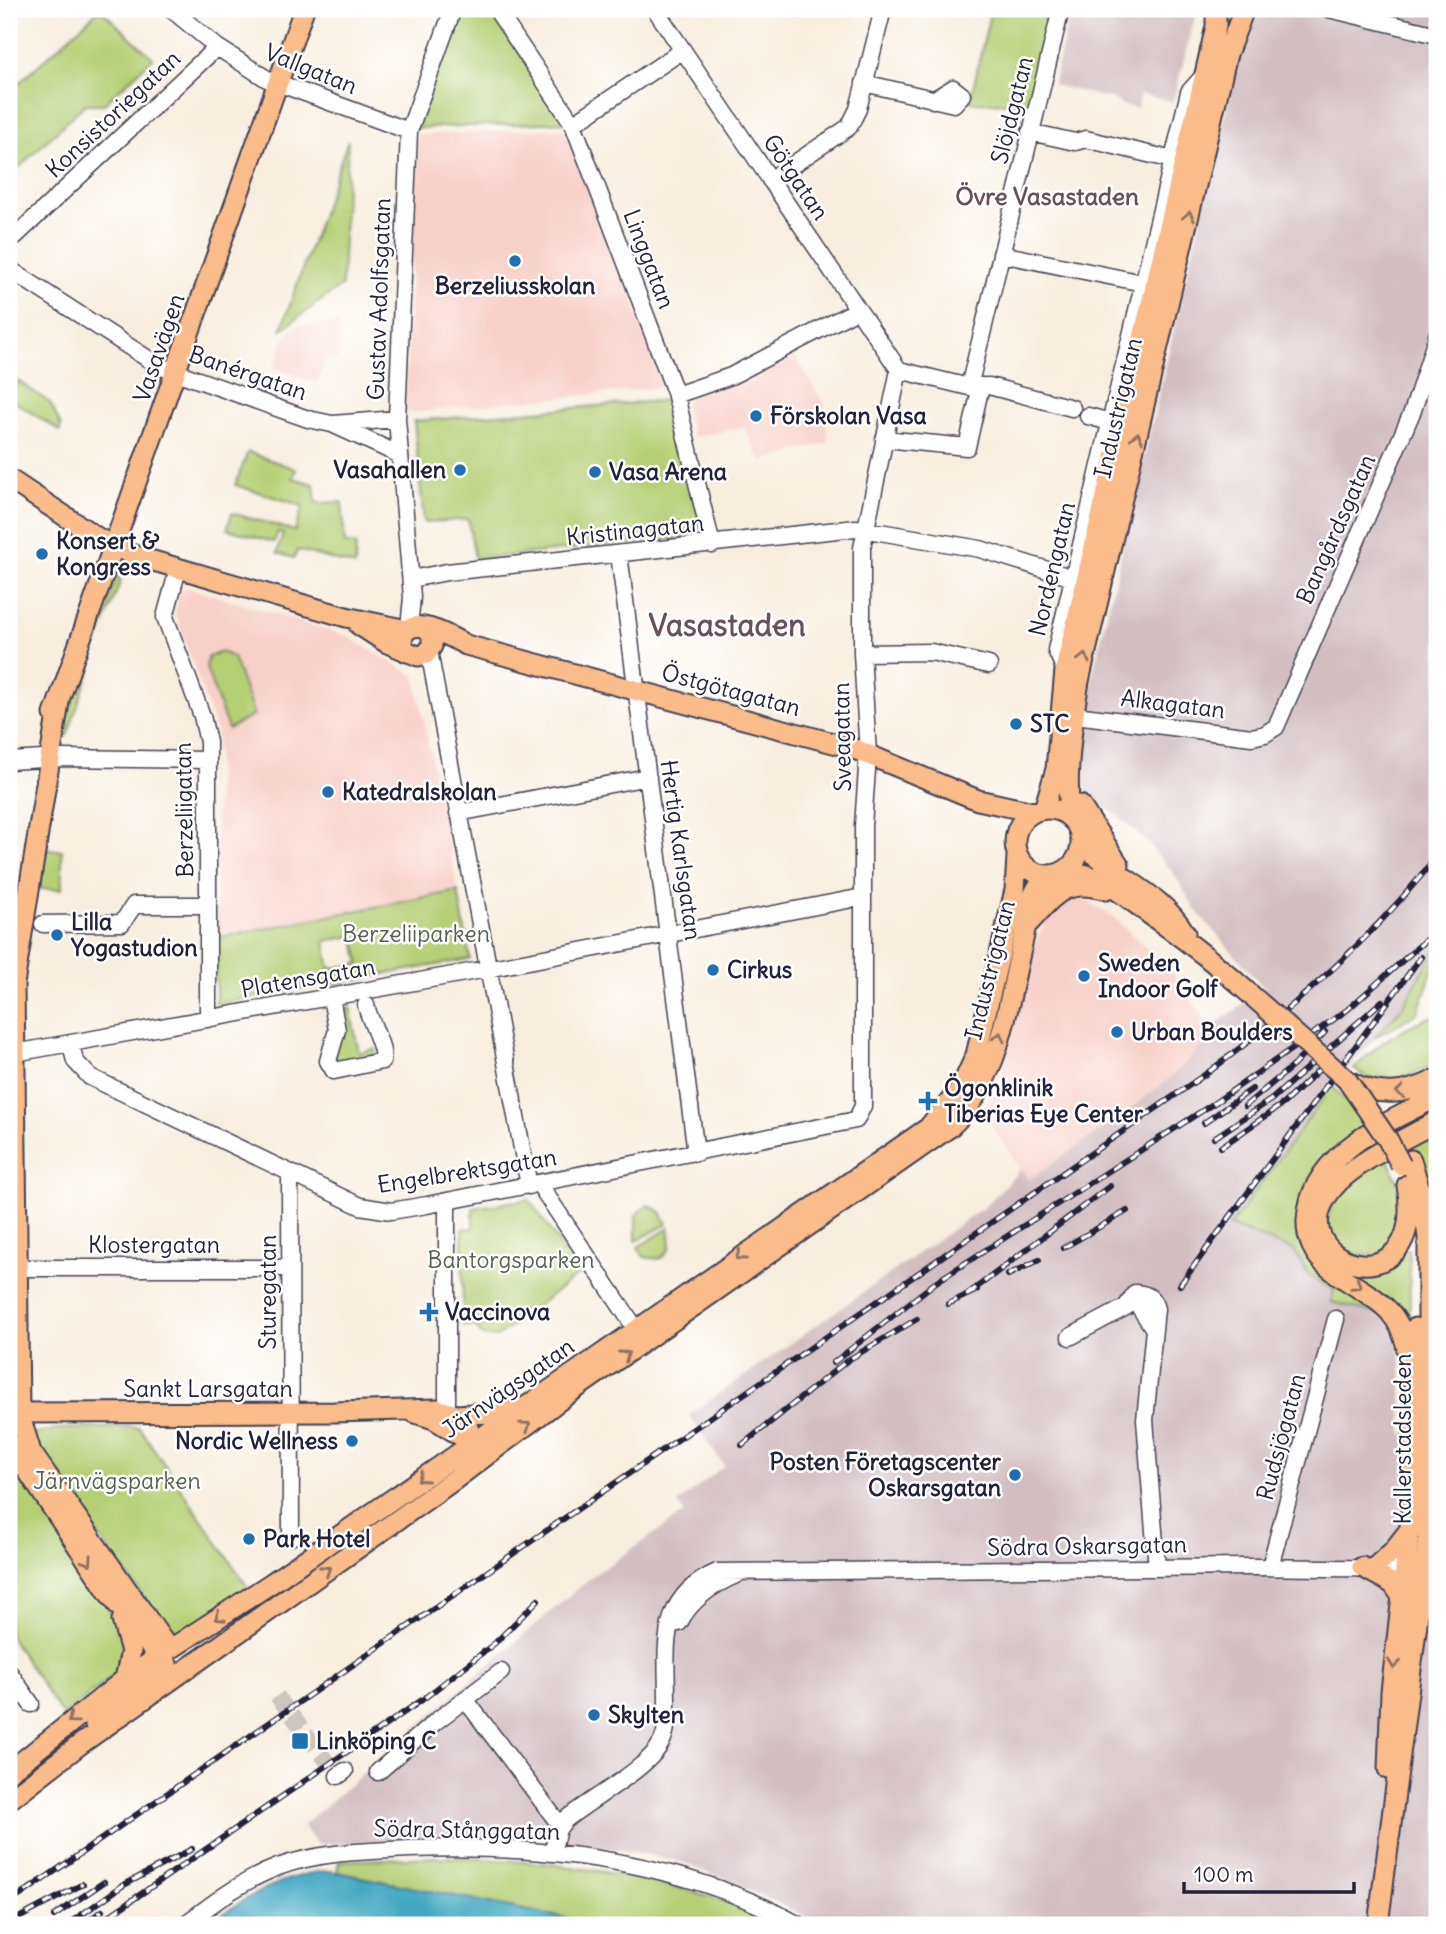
<svg xmlns="http://www.w3.org/2000/svg" width="1446" height="1934" viewBox="0 0 1446 1934" font-family="Delius,sans-serif">
<style>
.built{fill:#f7d0c9}
.industrial{fill:#d2bec1}
.green{fill:#b5cf74;stroke:#6c7858;stroke-width:2;fill-rule:evenodd}
.water{fill:#42a8c2;stroke:#32657e;stroke-width:2}
.lines{fill:none;stroke-linecap:round;stroke-linejoin:round}
.minor-tunnel{stroke:#cdc5be;stroke-width:16;stroke-dasharray:16 8;stroke-linecap:butt}
.minor-casing{stroke:#424154;stroke-width:19}
.major-casing{stroke:#424154;stroke-width:23}
.minor{stroke:#fff;stroke-width:16}
.major{stroke:#f9bc8a;stroke-width:19}
.rail-casing{stroke:#22223b;stroke-width:6}
.rail{stroke:#fff;stroke-width:3.5;stroke-dasharray:10;stroke-linecap:butt}
.major-bridge-casing{stroke:#424154;stroke-width:23;stroke-linecap:butt}
.major-bridge{stroke:#f9bc8a;stroke-width:19}
.oneway{stroke:#8e6f62}
.poi-dot{fill:#1f6fb2;stroke:#fff;stroke-width:2.5}
.labels{text-anchor:middle;stroke-width:5;stroke-linejoin:round;paint-order:stroke}
.street-label{font-size:23px;fill:#22223b;stroke:#fff}
.poi-label{font-size:23px;font-weight:bold;fill:#22223b;stroke:#fff;text-anchor:start}
.park-label{font-size:23px;fill:#555f4f;stroke:#fff}
.neighbourhood-label{font-size:24px;font-weight:bold;fill:#6a505d;stroke:#fff}
.district-label{font-size:30px;font-weight:bold;fill:#6a505d;stroke:#fff}
</style>
<rect width="100%" height="100%" fill="#fff"/>
<filter id="ink" filterUnits="userSpaceOnUse"><feTurbulence type="fractalNoise" baseFrequency=".0143" numOctaves="2"/><feDisplacementMap in="SourceGraphic" scale="14" xChannelSelector="R" yChannelSelector="G"/><feConvolveMatrix kernelMatrix="1 2 1 2 8 2 1 2 1" color-interpolation-filters="sRGB"/></filter>
<filter id="wash" filterUnits="userSpaceOnUse"><feTurbulence type="fractalNoise" baseFrequency=".00686" numOctaves="4" result="noise"/><feDisplacementMap in="SourceGraphic" scale="28" xChannelSelector="R" yChannelSelector="G"/><feGaussianBlur stdDeviation="1.57" result="paint"/><feColorMatrix in="noise" values="0 0 0 0 0 0 0 0 0 0 0 0 0 0 0 0 0 1.4 0 .05"/><feComposite in="paint" operator="in"/></filter>
<g filter="url(#wash)">
<rect width="100%" height="100%" fill="#f8eedf"/>
<path class="built" d="M570,128L665,387L405,413L417,135Z
M339,323L338,360H325L317,383L274,367L286,336L299,325Z
M793,352L824,405L828,443L761,461L744,427L693,437L685,404L690,396Z
M186,587L347,636L415,676L458,891L216,938L217,733L175,612L181,590Z
M1074,893L1113,917L1172,972L1211,1027V1038L1172,1076L1028,1180L993,1128L988,1100L998,1087L1033,949L1047,917L1055,901Z"/>
<path class="industrial" d="M1071,9H1197L1173,102L1140,94L1137,108L1122,105L1113,99L1053,85Z
M1286,9H1437V948L1401,1009L1332,1086L1230,1226L1294,1250L1308,1274L1334,1291L1331,1302L1388,1316L1401,1357L1403,1434L1437,1437V1925H825L721,1877L678,1861L628,1851L529,1837L462,1835L317,1845L303,1825L591,1577L684,1513L678,1503L724,1466L689,1415L984,1207L1021,1169L1028,1180L1118,1117L1172,1076L1211,1038V1027L1265,989L1196,911L1176,877L1150,845L1114,812L1082,796L1078,775L1082,726L1091,682L1241,46L1251,25L1261,15Z"/>
<path class="green" d="M100,9L153,58L104,104H85L9,177V92Z
M460,9H491L567,122L417,128Z
M991,9H1057L1032,103L970,102Z
M348,140L342,285L281,330Z
M18,381L50,403L61,426L60,431L9,398Z
M671,400L702,530L695,537L475,559L468,519L424,523L414,421Z
M248,452L296,469L293,478L314,484L316,503L342,502L345,544H356L355,566L298,550L294,558L277,553L283,534L278,532L274,542L227,529L232,513L295,531L303,506L235,485Z
M117,576L121,580L92,656L89,651Z
M221,652L233,657L254,715L228,729L206,668L208,657Z
M86,662L92,664L67,736L61,738Z
M46,850H62V889H39Z
M458,891L470,959L216,1004V938ZM354,936L360,963L330,969L325,941Z
M1437,948C1437,958 1422,1003 1417,1013L1374,1038L1401,1009Z
M350,1008L359,1053L374,1049L378,1055L341,1067L334,1059L339,1010Z
M1437,1015V1063C1410,1076 1380,1092 1354,1069C1378,1043 1403,1026 1437,1015Z
M1332,1086L1369,1124L1300,1212L1388,1316L1331,1302L1334,1291L1308,1274L1294,1250L1230,1226Z
M1437,1129V1376L1419,1166L1411,1145Z
M1386,1155L1401,1190V1230L1378,1257L1341,1253L1326,1225L1335,1195Z
M529,1199L580,1273L497,1337L483,1336L475,1326L463,1325L462,1229L473,1228V1208Z
M648,1205L661,1212L667,1224L636,1241V1215Z
M669,1228C672,1241 671,1254 658,1259L644,1257L638,1247Z
M1403,1250H1409L1410,1321H1404L1348,1273L1350,1269Z
M139,1427L249,1589L177,1636L170,1633L44,1462L33,1435L56,1429Z
M9,1454L116,1621L123,1642L120,1670L63,1716L9,1635Z
M433,1857C521,1859 598,1867 683,1889C717,1898 753,1908 783,1925H599L337,1872L339,1861Z"/>
<path class="water" d="M331,1871L599,1925H206C242,1900 285,1872 331,1871Z"/>
</g>
<g filter="url(#ink)">
<g class="lines">
<path class="minor-tunnel" d="M277,1696L338,1776"/>
<g class="minor-casing">
<path id="minor" d="M171,9L217,47L267,79L409,131
M496,9L573,124L675,392L712,545
M655,9L899,370
M1329,9L1437,35
M864,83L954,104L962,95L953,88L933,100
M573,124L683,50
M1030,132L1075,142L1086,139L1173,160
M770,180L849,127L858,109L883,9
M9,242L217,47
M1001,254L1143,283
M9,269L159,366L308,419L332,424L400,455
M899,370L969,387L989,386L1072,408
M969,387L1061,9
M676,395L731,376L857,310
M1088,416L1110,422
M333,424L397,419
M884,439L967,447L981,386
M619,554L696,1153
M178,569L165,617L202,716L208,742V1019
M411,579L447,572L856,528L980,549L1073,578
M409,628L412,597L397,419L409,131L453,9
M429,651L529,1186
M862,653L931,652L989,665
M1065,670L1056,650L1189,92L1205,74
M1075,715L1252,737L1265,734L1276,727L1413,410L1437,336
M9,761L61,758L208,760
M458,813L648,777
M43,924L122,923L134,905H208
M331,997L337,1030L328,1061L334,1071L382,1061C386,1048 369,1021 366,1005
M71,1045L75,1061L90,1077L360,1206L391,1211L427,1205L856,1120L863,1106V826L868,755L862,653V548L899,370
M9,1054L476,971L863,897
M290,1173L291,1537
M539,1184L636,1329
M447,1201V1410
M17,1268H290
M1135,1293C1148,1294 1153,1297 1156,1309L1145,1420L1157,1568
M1135,1293L1138,1305L1154,1329
M1070,1337L1126,1307L1135,1293
M1270,1567L1336,1319
M679,1623C691,1599 714,1584 738,1574
M9,1672L31,1704
M465,1699L560,1825
M378,1772L435,1722L501,1672
M338,1776L345,1771
M552,1853L558,1829L565,1820C590,1799 648,1769 661,1743C668,1730 667,1715 667,1701C667,1647 657,1598 717,1572L1251,1567L1416,1569
M184,1925C213,1903 243,1880 278,1867C319,1852 365,1851 409,1849C542,1844 681,1859 799,1925"/>
</g>
<g class="major-casing">
<path id="major" d="M9,479L98,538L133,555L346,617L407,630
M359,625L387,643L418,656L426,654L432,646V635L427,629
M407,652C403,647 401,642 403,636C412,613 453,638 466,645L852,748L978,800L1033,812
M59,702L14,984L19,1413L31,1452L163,1641C177,1674 113,1701 95,1725
M54,714L304,9
M1080,805L1119,865
M1015 842a33 33 0 1 1 66 0a33 33 0 1 1-66 0Z
M1044,809L1056,769L1065,670L1205,74L1216,26V9
M1072,820C1063,786 1073,716 1079,681L1227,54L1243,12
M1080,837C1107,878 1157,886 1185,933
M1066,870C1107,876 1130,901 1163,924C1194,946 1222,969 1250,994
M1029,923C1054,896 1064,877 1106,890
M1347,1080C1378,1098 1406,1095 1437,1079
M1407,1185C1428,1316 1271,1261 1333,1188C1356,1161 1406,1139 1437,1121
M1408,1354C1399,1299 1364,1297 1328,1267C1314,1255 1306,1238 1307,1220C1310,1153 1387,1123 1437,1097
M9,1413L334,1412L437,1409L456,1415L468,1428L479,1451
M415,1413L434,1419L472,1443
M456,1415L517,1411
M9,1443L111,1596L158,1656L167,1663
M1362,1567L1393,1584L1402,1597
M1375,1567L1393,1551L1410,1529
M122,1620L131,1651L125,1679
M1388,1769L1391,1692L1412,1508L1415,1328
M9,1772L125,1679L273,1582L928,1128L961,1088L976,1055L1015,890L1017,856
M9,1800L82,1743L454,1480L568,1394L950,1127C1000,1082 1008,1003 1023,940C1027,923 1028,903 1037,888C1041,882 1047,879 1053,875
M1378,1925L1428,1538V1238L1423,1200L1411,1160"/>
</g>
<use href="#minor" class="minor"/>
<use href="#major" class="major"/>
<g class="rail-casing">
<path id="rail" d="M1245,1106L1294,1065L1325,1032
M1204,1123L1252,1089
M1214,1138L1272,1099L1382,1001
M1221,1147L1284,1103L1329,1060
M1063,1248L1127,1211
M1008,1275L1039,1260
M1180,1285L1421,957
M968,1294L1110,1186
M948,1304L977,1290
M833,1363L936,1282L1219,1100L1347,1010L1437,930
M742,1445L848,1360L917,1319
M9,1903L1210,1071C1294,1008 1372,939 1437,856
M54,1916L104,1882
M9,1923L83,1884
M67,1925L122,1886L192,1849
M82,1925L102,1911
M96,1925L422,1700L495,1643L538,1600"/>
</g>
<use href="#rail" class="rail"/>
<g class="major-bridge-casing">
<path id="major-bridge" d="M1250,994L1347,1080L1388,1140L1401,1165"/>
</g>
<use href="#major-bridge" class="major-bridge"/>
</g>
<defs><path id="oneway-chevron" d="M-2-3.5L2.5 0L-2 3.5" fill="none" stroke-width="1.6" stroke-linecap="round" stroke-linejoin="round" transform="scale(1.75)"/></defs>
<g class="oneway">
<use href="#oneway-chevron" transform="translate(1189 216) rotate(-77)"/>
<use href="#oneway-chevron" transform="translate(1137 437) rotate(-77)"/>
<use href="#oneway-chevron" transform="translate(1084 658) rotate(-77)"/>
<use href="#oneway-chevron" transform="translate(999 1037) rotate(-75)"/>
<use href="#oneway-chevron" transform="translate(1400 1092) rotate(175)"/>
<use href="#oneway-chevron" transform="translate(740 1256) rotate(145)"/>
<use href="#oneway-chevron" transform="translate(1357 1285) rotate(31)"/>
<use href="#oneway-chevron" transform="translate(625 1355) rotate(-35)"/>
<use href="#oneway-chevron" transform="translate(526 1426) rotate(-37)"/>
<use href="#oneway-chevron" transform="translate(422 1478) rotate(145)"/>
<use href="#oneway-chevron" transform="translate(88 1561) rotate(56)"/>
<use href="#oneway-chevron" transform="translate(326 1570) rotate(-35)"/>
<use href="#oneway-chevron" transform="translate(219 1617) rotate(147)"/>
<use href="#oneway-chevron" transform="translate(1394 1664) rotate(97)"/>
<use href="#oneway-chevron" transform="translate(72 1719) rotate(143)"/>
</g>
</g>
<g class="poi-dot">
<circle cx="515" cy="261" r="7"/>
<circle cx="756" cy="416" r="7"/>
<circle cx="460" cy="470" r="7"/>
<circle cx="595" cy="472" r="7"/>
<circle cx="42" cy="554" r="7"/>
<circle cx="1016" cy="724" r="7"/>
<circle cx="328" cy="792" r="7"/>
<circle cx="57" cy="935" r="7"/>
<circle cx="713" cy="970" r="7"/>
<circle cx="1084" cy="976" r="7"/>
<circle cx="1117" cy="1032" r="7"/>
<path d="M924.5 1090.5h7v7h7v7h-7v7h-7v-7h-7v-7h7z"/>
<path d="M425.5 1301.5h7v7h7v7h-7v7h-7v-7h-7v-7h7z"/>
<circle cx="352" cy="1441" r="7"/>
<circle cx="1015" cy="1475" r="7"/>
<circle cx="249" cy="1539" r="7"/>
<circle cx="594" cy="1715" r="7"/>
<rect x="291" y="1732" width="18" height="18" rx="3.5"/>
</g>
<g class="labels">
<g class="street-label">
<text transform="translate(311 69) rotate(22)" y="8">Vallgatan</text>
<text transform="translate(1012 110) rotate(-76)" y="8">Slöjdgatan</text>
<text transform="translate(113 114) rotate(-43)" y="8">Konsistoriegatan</text>
<text transform="translate(796 177) rotate(56)" y="8">Götgatan</text>
<text transform="translate(649 259) rotate(69)" y="8">Linggatan</text>
<text transform="translate(379 299) rotate(-88)" y="8">Gustav Adolfsgatan</text>
<text transform="translate(159 348) rotate(-71)" y="8">Vasavägen</text>
<text transform="translate(248 373) rotate(19)" y="8">Banérgatan</text>
<text transform="translate(1118 408) rotate(-77)" y="8">Industrigatan</text>
<text transform="translate(1336 529) rotate(-66)" y="8">Bangårdsgatan</text>
<text transform="translate(635 530) rotate(-6)" y="8">Kristinagatan</text>
<text transform="translate(1052 569) rotate(-77)" y="8">Nordengatan</text>
<text transform="translate(731 690) rotate(15)" y="8">Östgötagatan</text>
<text transform="translate(1173 704) rotate(7)" y="8">Alkagatan</text>
<text transform="translate(842 737) rotate(-91)" y="8">Sveagatan</text>
<text transform="translate(184 810) rotate(-91)" y="8">Berzeliigatan</text>
<text transform="translate(681 850) rotate(82)" y="8">Hertig Karlsgatan</text>
<text transform="translate(990 970) rotate(-76)" y="8">Industrigatan</text>
<text transform="translate(308 978) rotate(-10)" y="8">Platensgatan</text>
<text transform="translate(467 1171) rotate(-9)" y="8">Engelbrektsgatan</text>
<text x="154" y="1253">Klostergatan</text>
<text transform="translate(268 1292) rotate(-90)" y="8">Sturegatan</text>
<text transform="translate(508 1388) rotate(-35)" y="8">Järnvägsgatan</text>
<text x="208" y="1397">Sankt Larsgatan</text>
<text transform="translate(1281 1437) rotate(-75)" y="8">Rudsjögatan</text>
<text transform="translate(1403 1439) rotate(-90)" y="8">Kallerstadsleden</text>
<text transform="translate(1087 1546) rotate(-1)" y="8">Södra Oskarsgatan</text>
<text transform="translate(467 1830) rotate(1)" y="8">Södra Stånggatan</text>
</g>
<g class="poi-label">
<text x="515" y="294" text-anchor="middle">Berzeliusskolan</text>
<text x="770" y="424">Förskolan Vasa</text>
<text x="446" y="478" text-anchor="end">Vasahallen</text>
<text x="609" y="480">Vasa Arena</text>
<text x="56" y="549">Konsert &amp;<tspan x="56" dy="26">Kongress</tspan></text>
<text x="1030" y="732">STC</text>
<text x="342" y="800">Katedralskolan</text>
<text x="71" y="930">Lilla<tspan x="71" dy="26">Yogastudion</tspan></text>
<text x="1098" y="971">Sweden<tspan x="1098" dy="26">Indoor Golf</tspan></text>
<text x="727" y="978">Cirkus</text>
<text x="1131" y="1040">Urban Boulders</text>
<text x="944" y="1096">Ögonklinik<tspan x="944" dy="26">Tiberias Eye Center</tspan></text>
<text x="445" y="1320">Vaccinova</text>
<text x="338" y="1449" text-anchor="end">Nordic Wellness</text>
<text x="1001" y="1470" text-anchor="end">Posten Företagscenter<tspan x="1001" dy="26">Oskarsgatan</tspan></text>
<text x="263" y="1547">Park Hotel</text>
<text x="608" y="1723">Skylten</text>
<text x="316" y="1749">Linköping C</text>
</g>
<g class="park-label">
<text x="416" y="942">Berzeliiparken</text>
<text x="511" y="1268">Bantorgsparken</text>
<text x="117" y="1489">Järnvägsparken</text>
</g>
<g class="neighbourhood-label">
<text x="1047" y="205">Övre Vasastaden</text>
</g>
<g class="district-label">
<text x="727" y="636">Vasastaden</text>
</g>
</g>
<rect width="1446" height="1934" fill="none" stroke="#fff" stroke-width="35"/>
<path d="M1184 1882v10h170v-10" fill="none" stroke="#22223b" stroke-width="3.5"/>
<text x="1194" y="1882" font-size="21" fill="#22223b" stroke="#ffffff" stroke-width="5" paint-order="stroke">100 m</text>
</svg>
